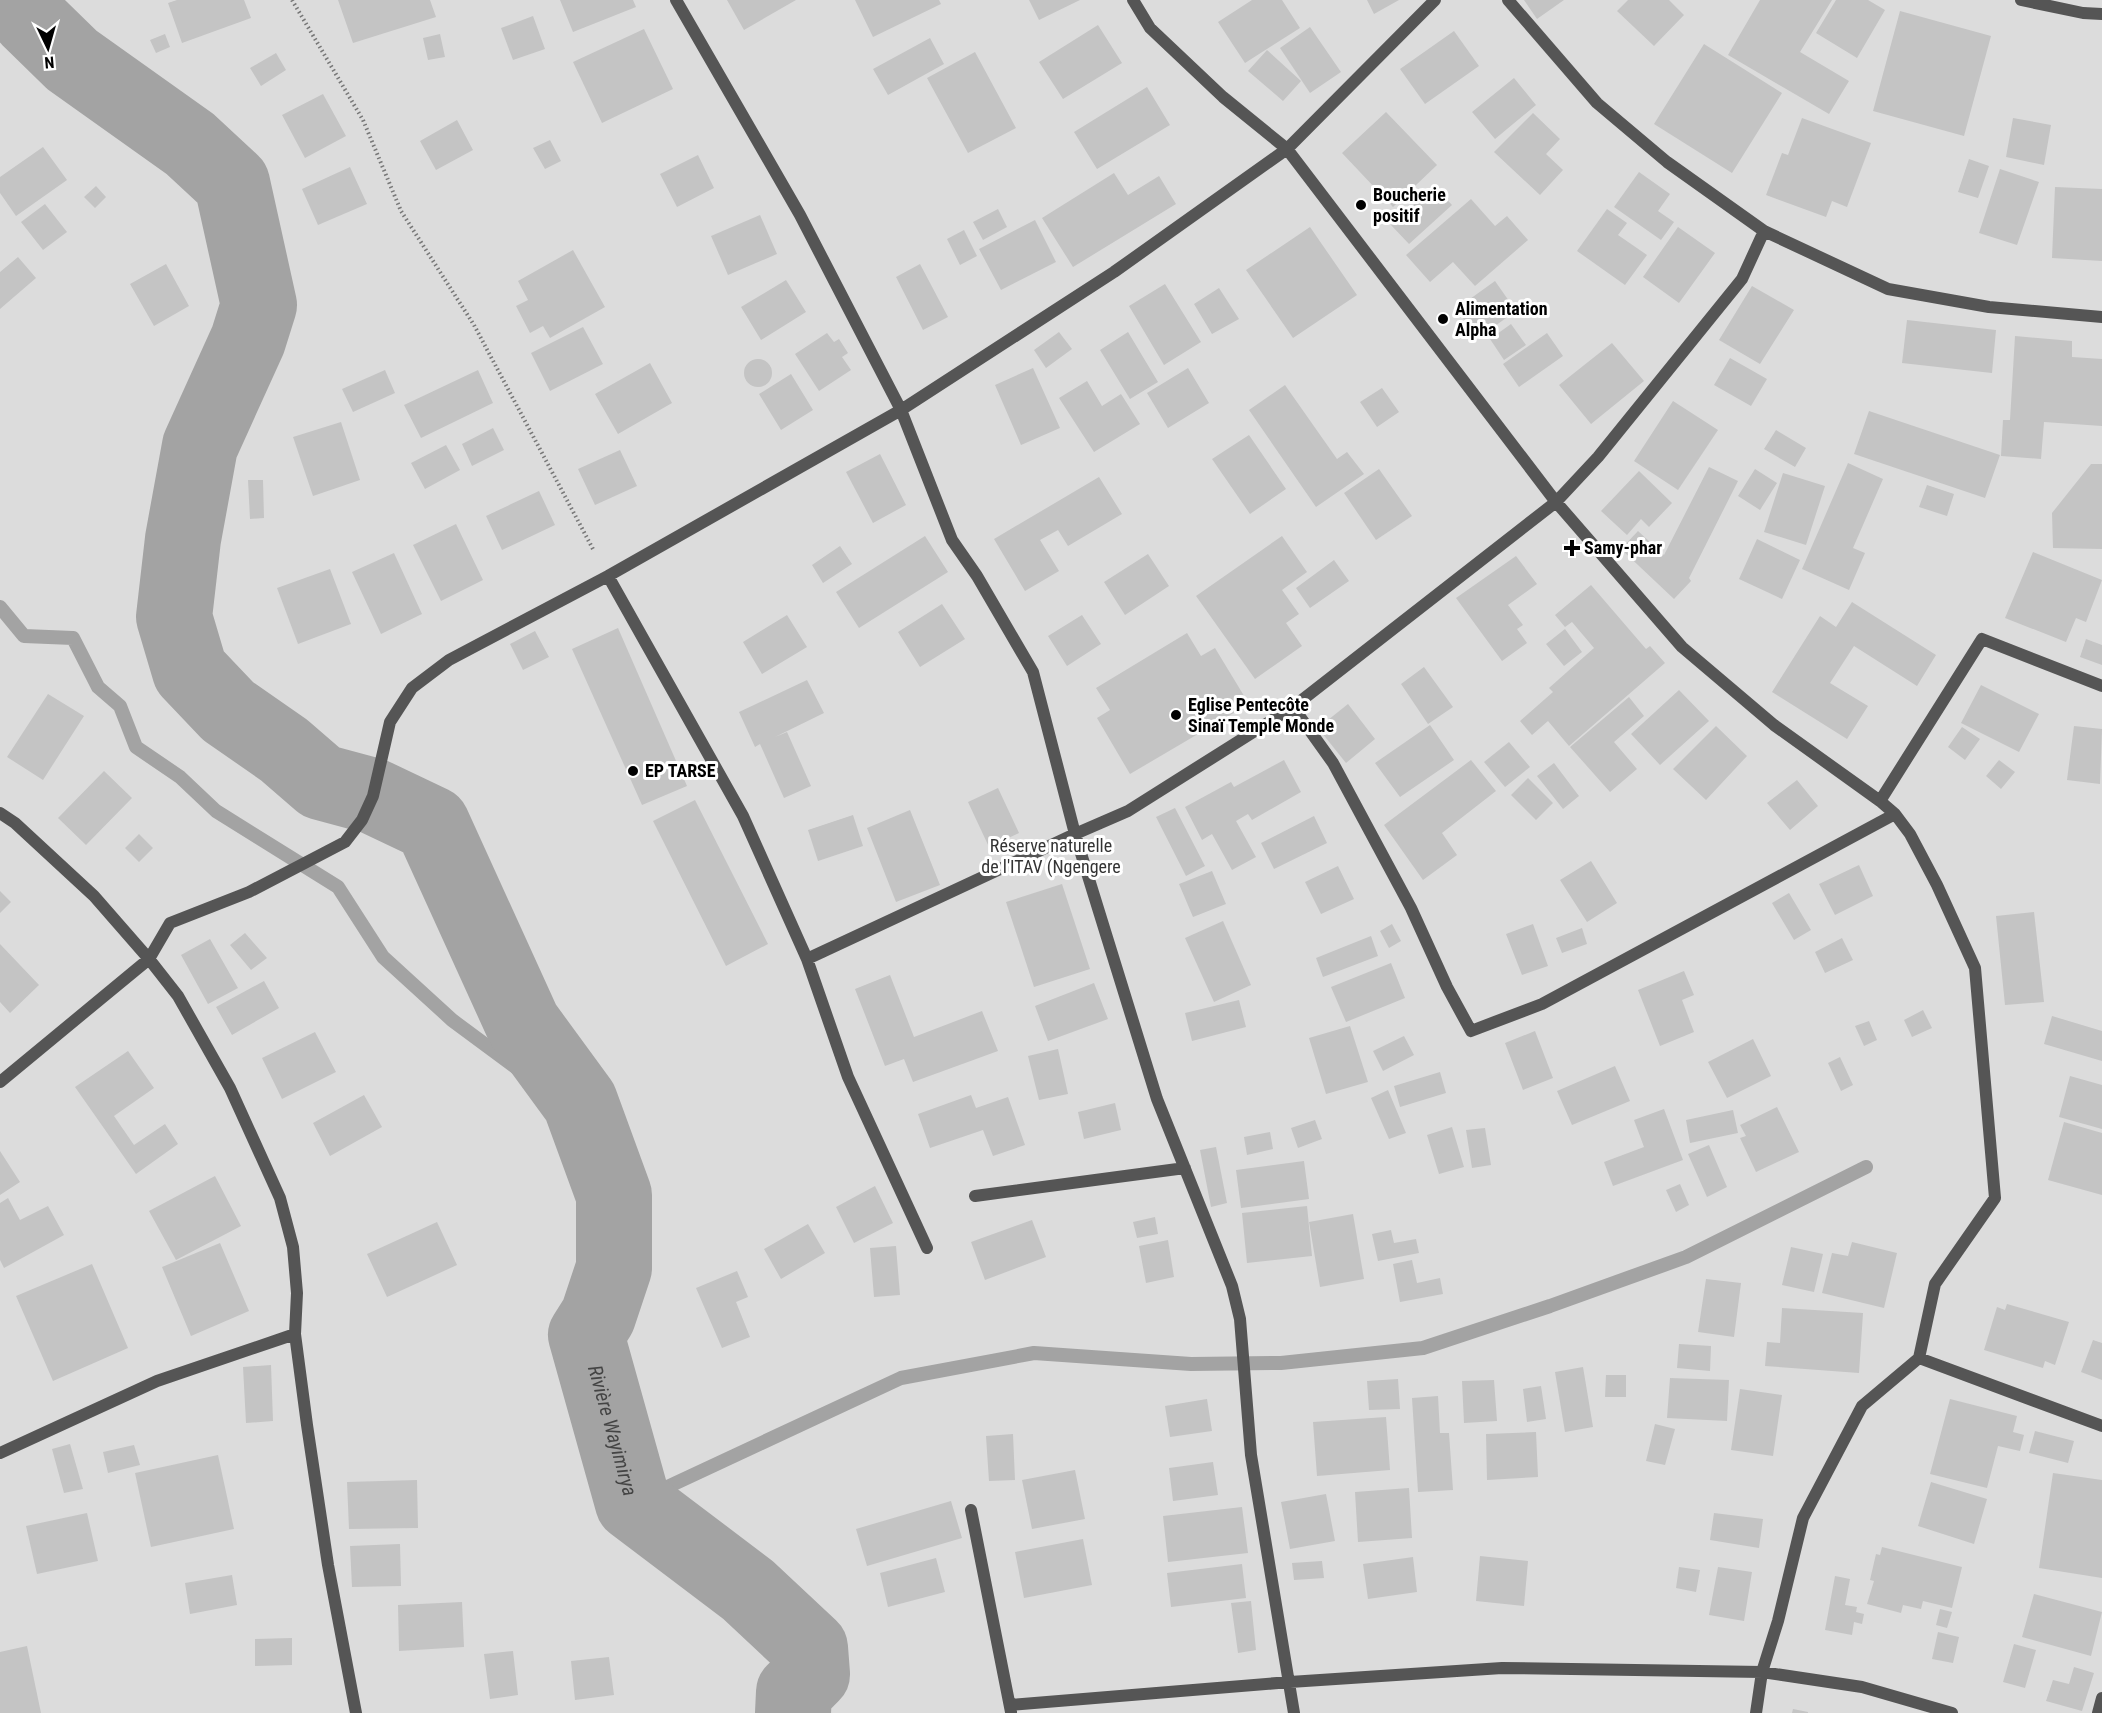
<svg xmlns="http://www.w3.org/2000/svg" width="2102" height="1713" viewBox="0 0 2102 1713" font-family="'Roboto Condensed',sans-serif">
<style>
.green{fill:#dcdcdc}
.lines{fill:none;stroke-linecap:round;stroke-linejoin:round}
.stream{stroke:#a3a3a3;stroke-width:14}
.river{stroke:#a3a3a3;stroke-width:76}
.building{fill:#c4c4c4}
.path{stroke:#777;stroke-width:4;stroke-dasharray:1.5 3;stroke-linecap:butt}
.minor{stroke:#555;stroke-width:12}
.poi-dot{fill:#000;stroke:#fff;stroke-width:2}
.labels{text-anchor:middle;stroke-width:6;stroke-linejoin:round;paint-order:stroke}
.poi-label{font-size:18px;font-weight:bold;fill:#000;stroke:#fff;text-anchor:start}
.park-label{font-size:18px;fill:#333;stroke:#fff}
.water-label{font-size:20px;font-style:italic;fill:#444;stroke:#fff}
</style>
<rect width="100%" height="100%" fill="#fff"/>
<path class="green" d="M0,0H2102V1713H0Z"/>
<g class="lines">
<path class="stream" d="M0,607L24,636L73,638L98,687L120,706L136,747L180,777L216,811L338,887L383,957L452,1020L529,1077L561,1122L593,1137
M633,1503L901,1378L1034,1353L1191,1364L1281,1363L1423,1348L1550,1306L1686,1257L1866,1167"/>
<path class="river" id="s1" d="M26,0L29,18L72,60L190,144L232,183L259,305L248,340L200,446L183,539L174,617L190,671L228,711L284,750L321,782L373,796L432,824L523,1024L580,1102L614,1195V1268L598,1316L586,1335L633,1503L748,1590L810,1648L812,1674L794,1692L793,1713"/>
</g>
<path class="building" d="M177,0H244L251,18L182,43L168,3Z
M338,0H430L436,17L353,43Z
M560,0H633L636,7L573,32Z
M727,0H796L744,30Z
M855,0H939L941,4L873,37Z
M1029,0H1080L1039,20Z
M1252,0H1282L1300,28L1245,63L1218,22Z
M1367,0H1399L1374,14Z
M1524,0H1564L1537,19Z
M1628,0H1669L1684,15L1654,46L1617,11Z
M1760,0H1832L1800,52L1849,81L1829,114L1728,55Z
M1836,0H1868L1885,10L1857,58L1816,33Z
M1900,11L1991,36L1964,136L1873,111Z
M533,16L545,49L513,60L501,28Z
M1098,25L1122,63L1063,99L1039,62Z
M1310,27L1341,72L1310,93L1280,48Z
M644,29L673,89L602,123L573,62Z
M1454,31L1479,66L1425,104L1400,69Z
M165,34L170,47L156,53L150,40Z
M440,34L445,57L428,60L423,38Z
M930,38L944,64L888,95L873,69Z
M1704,44L1782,93L1732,173L1654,124Z
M1267,50L1301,81L1283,101L1248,71Z
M975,52L1016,128L968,153L927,78Z
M276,53L286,70L261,86L250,68Z
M1514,78L1536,105L1495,139L1472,112Z
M1147,87L1170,125L1097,169L1074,132Z
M323,94L346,136L305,158L282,115Z
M1386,112L1437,165L1393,207L1342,153Z
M1533,113L1560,139L1546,154L1563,170L1540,195L1494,152Z
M1802,118L1871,143L1847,207L1832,201L1826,217L1766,195L1782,153L1788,155Z
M2013,118L2051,125L2044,165L2006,157Z
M457,120L473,150L436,170L420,141Z
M550,140L561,161L545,169L533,148Z
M43,147L67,180L16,216L0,193V177Z
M698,155L714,188L677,207L660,174Z
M1969,159L1989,166L1978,198L1958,192Z
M350,167L367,204L318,225L302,189Z
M2000,169L2039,182L2017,245L1979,233Z
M1639,172L1670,194L1658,211L1674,222L1661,240L1614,207Z
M1114,173L1128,195L1159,176L1176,204L1073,267L1042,218Z
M96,186L106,197L95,208L84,197Z
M1434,186L1452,205L1409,244L1391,225Z
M2055,187L2102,189V261L2052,258Z
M1471,199L1495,226L1507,216L1528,240L1475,286L1453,262L1430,282L1406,255Z
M45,204L67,232L43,250L21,222Z
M998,209L1007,227L983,240L973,222Z
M1607,209L1627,223L1618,235L1647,255L1625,285L1577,251Z
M760,215L777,254L728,275L711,236Z
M1035,220L1056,262L1001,290L979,249Z
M1310,227L1357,295L1293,338L1246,270Z
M1678,227L1715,253L1679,303L1643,277Z
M964,230L977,256L960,265L947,239Z
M573,250L605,307L550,338L543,326L530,333L516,306L528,300L518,281Z
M18,257L36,278L0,309V272Z
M166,264L189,306L154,326L130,284Z
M920,264L948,317L923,330L896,277Z
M786,280L806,312L761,340L741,307Z
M1495,281L1516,311L1478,338L1456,309Z
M1165,284L1201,342L1164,365L1129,306Z
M1752,286L1794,310L1760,364L1719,340Z
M1219,288L1239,319L1212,334L1194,304Z
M1907,320L1996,330L1992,373L1902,363Z
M1511,324L1526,345L1504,360L1490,339Z
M583,327L603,364L550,391L531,353Z
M1059,332L1072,349L1046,368L1034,350Z
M1128,332L1158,382L1130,399L1100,350Z
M827,333L834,342L839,339L848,353L842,357L851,370L819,391L795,354Z
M1547,333L1563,356L1519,387L1503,364Z
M2015,336L2072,341V357L2102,359V426L2044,422L2041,459L2001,456L2003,420H2010Z
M1612,343L1644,381L1591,424L1559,385Z
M1730,358L1767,379L1751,406L1714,385Z
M744 373a14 14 0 1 1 28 0a14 14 0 1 1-28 0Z
M650,363L672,403L618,434L595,394Z
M1033,368L1060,428L1021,445L995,385Z
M1188,368L1209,403L1168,428L1147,393Z
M385,370L395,393L353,412L342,389Z
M478,370L493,403L421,438L404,405Z
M791,374L813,410L781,430L759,394Z
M1087,381L1102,406L1121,394L1140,424L1094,452L1059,398Z
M1285,385L1337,459L1347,452L1364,474L1316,507L1249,410Z
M1382,388L1399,412L1377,427L1360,402Z
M1673,401L1718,430L1678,490L1634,461Z
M1869,411L2000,455L1985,498L1854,454Z
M341,422L360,480L313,496L293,437Z
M493,428L504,450L472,466L462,444Z
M1776,430L1806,448L1795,467L1764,449Z
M1249,435L1286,489L1250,514L1212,459Z
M446,445L460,470L425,489L411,463Z
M620,450L637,486L595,505L578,469Z
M880,454L906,505L873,523L846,472Z
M1848,463L1883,479L1853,548L1865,553L1849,590L1802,569Z
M2091,464H2102V549L2053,548L2052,513Z
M1709,467L1738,481L1689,578L1691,581L1674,599L1621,549L1638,531L1664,555Z
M1379,469L1412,516L1376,540L1344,493Z
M1755,469L1777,483L1760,510L1738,496Z
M1639,471L1672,503L1649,527L1641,519L1627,535L1601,511Z
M1783,473L1825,486L1806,545L1764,532Z
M1099,477L1122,514L1068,546L1058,530L1040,540L1059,571L1025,591L994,539Z
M248,480H263L264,518L250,519Z
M1927,485L1954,494L1947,516L1919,507Z
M539,491L555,525L502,550L486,516Z
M456,524L483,580L441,601L413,545Z
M925,536L948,572L859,628L836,592Z
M1282,536L1307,572L1282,590L1299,614L1286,623L1302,646L1255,679L1196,596Z
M1757,539L1800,560L1782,599L1739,579Z
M840,546L852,564L823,583L812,565Z
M2033,552L2102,580L2086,622L2076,618L2066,642L2005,618Z
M394,553L422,614L381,634L352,572Z
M1148,554L1169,586L1125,615L1104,582Z
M1516,556L1537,584L1508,605L1523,625L1517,629L1527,643L1502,661L1456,598Z
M1334,560L1349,581L1310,608L1296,588Z
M330,569L351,624L298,644L277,588Z
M1591,585L1646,649L1650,646L1665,663L1569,746L1548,721L1532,735L1520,721L1553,692L1549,688L1594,648L1572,622L1565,627L1555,615Z
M1852,602L1936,655L1917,686L1854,646L1830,683L1868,706L1847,739L1772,692L1820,616L1836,627Z
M942,604L965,639L920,667L898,632Z
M787,615L807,647L762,674L743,642Z
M1082,615L1101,644L1067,666L1048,636Z
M618,628L687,786L642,805L572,649Z
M1565,629L1582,652L1564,666L1546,644Z
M535,631L549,657L523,670L510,644Z
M1187,633L1201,656L1215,648L1249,704L1130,774L1097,718L1110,710L1096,688Z
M2086,639L2102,645V665L2080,657Z
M1424,667L1453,707L1428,724L1401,684Z
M807,680L824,713L775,737L787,732L811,786L784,798L760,744L755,747L739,712Z
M1981,685L2039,714L2019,752L1961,723Z
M1679,690L1709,721L1660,765L1631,734Z
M48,694L84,716L43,780L7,757Z
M1629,697L1644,716L1614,742L1637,769L1610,792L1570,747Z
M1348,704L1375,739L1346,763L1318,728Z
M1430,725L1454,760L1400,797L1375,763Z
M1716,726L1747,756L1706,800L1673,769Z
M2074,726L2102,729L2100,784L2067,780Z
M1962,727L1980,739L1965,760L1948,747Z
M1509,742L1530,767L1505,787L1484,762Z
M1284,760L1301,792L1252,820L1248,814L1236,821L1256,857L1232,870L1212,834L1202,840L1185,807L1231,782L1234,787Z
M1471,760L1496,791L1442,833L1457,855L1423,880L1384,825Z
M1999,760L2015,772L2001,789L1986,776Z
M1554,763L1579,796L1563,809L1537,776Z
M104,771L132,798L86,845L58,818Z
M1528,778L1553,803L1536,820L1511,795Z
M1797,780L1818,806L1790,830L1767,803Z
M998,788L1019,833L989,847L968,802Z
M695,800L768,944L726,966L653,821Z
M1175,808L1205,866L1186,876L1156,817Z
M910,810L940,885L896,902L867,828Z
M853,815L863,846L818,861L808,830Z
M1314,816L1327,843L1274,869L1261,843Z
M139,834L153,848L139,862L125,848Z
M1591,861L1617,903L1587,922L1560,880Z
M1859,865L1873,896L1835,915L1819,884Z
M1338,866L1354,899L1321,914L1305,882Z
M1212,871L1226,904L1193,917L1179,884Z
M1062,884L1090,969L1034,987L1006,902Z
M0,891L11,902L0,913Z
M1789,893L1811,930L1794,940L1772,903Z
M2034,912L2044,1002L2005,1005L1996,916Z
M1223,921L1251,985L1214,1002L1185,938Z
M1392,924L1401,941L1389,948L1380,931Z
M1533,924L1548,966L1522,975L1506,934Z
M1582,928L1587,944L1562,953L1556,938Z
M245,933L267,958L251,970L230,945Z
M1371,936L1378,956L1323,977L1316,958Z
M1842,938L1853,960L1825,973L1815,952Z
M210,939L238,988L208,1004L181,955Z
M0,944L39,985L10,1013L0,1002Z
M1391,963L1405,998L1346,1022L1331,987Z
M1684,971L1694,995L1682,1000L1694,1032L1660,1046L1638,990Z
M890,975L914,1037L982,1011L998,1051L913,1082L904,1059L885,1066L855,989Z
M264,981L279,1008L232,1035L216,1007Z
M1094,983L1108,1019L1048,1041L1035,1006Z
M1239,1000L1246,1027L1192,1041L1185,1013Z
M1923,1010L1932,1028L1912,1037L1904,1020Z
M2052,1016L2102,1031V1061L2044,1044Z
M1869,1021L1877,1040L1864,1046L1855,1026Z
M1350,1026L1368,1082L1326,1094L1309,1038Z
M1535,1031L1553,1078L1523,1090L1505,1043Z
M315,1032L336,1072L282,1099L262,1058Z
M1404,1036L1414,1055L1383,1071L1373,1051Z
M1753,1039L1771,1076L1727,1098L1708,1062Z
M1058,1049L1068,1094L1039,1100L1028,1056Z
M128,1051L154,1088L114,1116L134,1145L165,1124L178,1144L136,1174L75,1087Z
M1840,1057L1853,1085L1841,1091L1828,1063Z
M1615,1066L1630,1101L1572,1125L1557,1091Z
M1440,1072L1446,1093L1400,1107L1394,1086Z
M2070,1076L2102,1085V1129L2059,1117Z
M1388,1090L1406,1133L1389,1139L1371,1098Z
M364,1095L382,1127L330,1156L313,1123Z
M971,1095L976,1108L1008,1097L1025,1145L993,1156L983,1130L930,1148L918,1114Z
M1115,1103L1121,1130L1084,1139L1078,1112Z
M1777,1107L1799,1152L1756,1172L1740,1138L1746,1136L1740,1125Z
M1664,1109L1683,1160L1613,1186L1604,1162L1644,1147L1634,1120Z
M1733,1110L1738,1133L1690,1143L1686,1120Z
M1315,1120L1322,1139L1298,1148L1291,1128Z
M2064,1122L2102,1133V1195L2048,1180Z
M1452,1127L1464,1167L1439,1174L1427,1135Z
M1485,1128L1491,1165L1472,1168L1466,1130Z
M1270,1132L1273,1149L1247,1155L1244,1137Z
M1709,1145L1727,1187L1707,1197L1688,1154Z
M1216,1147L1227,1203L1211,1207L1200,1150Z
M0,1151L20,1182L0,1195Z
M1304,1161L1309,1199L1241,1208L1236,1170Z
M215,1176L241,1226L176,1260L149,1211Z
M1680,1184L1689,1205L1676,1212L1666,1190Z
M875,1186L893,1223L854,1243L836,1207Z
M8,1198L20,1220L48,1206L64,1235L4,1268L0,1260V1203Z
M1307,1206L1312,1256L1247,1263L1242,1213Z
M1353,1214L1364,1279L1320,1287L1309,1222Z
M1155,1217L1158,1234L1137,1238L1133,1222Z
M1032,1220L1046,1257L985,1280L971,1242Z
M437,1222L457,1265L387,1297L367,1254Z
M808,1224L825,1253L781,1279L764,1249Z
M1391,1230L1394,1243L1416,1239L1419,1253L1378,1261L1372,1234Z
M1168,1240L1174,1277L1146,1283L1139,1246Z
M1852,1242L1897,1253L1884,1308L1822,1293L1832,1253L1848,1256Z
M220,1243L249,1311L191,1336L162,1267Z
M896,1246L900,1295L874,1297L870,1248Z
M1791,1247L1823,1254L1814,1292L1782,1285Z
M1412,1260L1417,1283L1440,1278L1443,1294L1400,1302L1393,1264Z
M92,1264L128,1348L53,1381L16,1296Z
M737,1271L748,1297L736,1302L750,1337L722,1348L696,1288Z
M1706,1279L1741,1283L1734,1337L1698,1332Z
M2007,1304L2069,1322L2055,1365L2045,1361L2043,1368L1984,1350L1997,1307L2005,1310Z
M1782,1308L1863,1313L1859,1373L1765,1366L1767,1342L1780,1343Z
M2093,1340L2102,1343V1380L2081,1372Z
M1679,1344L1711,1346L1710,1371L1677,1368Z
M271,1365L273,1421L246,1423L243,1367Z
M1583,1367L1593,1427L1565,1432L1555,1372Z
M1606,1375H1626V1397H1605Z
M1670,1378L1729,1380L1727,1421L1667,1418Z
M1398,1379L1400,1409L1369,1410L1367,1381Z
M1494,1380L1497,1421L1464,1423L1462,1381Z
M1541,1386L1546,1419L1527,1422L1523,1389Z
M1740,1389L1782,1395L1773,1456L1731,1450Z
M1438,1396L1440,1433H1449L1453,1490L1418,1492L1412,1398Z
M1207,1399L1212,1431L1170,1437L1165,1406Z
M1950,1399L2017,1416L2013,1432L2024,1435L2020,1451L1998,1446L1987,1488L1930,1474Z
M1386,1417L1390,1470L1317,1476L1313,1422Z
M1655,1424L1675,1429L1665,1465L1646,1461Z
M2035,1431L2074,1441L2068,1463L2029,1453Z
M1536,1432L1538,1477L1487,1480L1486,1434Z
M1013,1434L1015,1480L989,1481L986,1436Z
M70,1444L83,1489L64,1493L52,1449Z
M134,1445L140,1465L108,1473L103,1452Z
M218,1455L234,1529L151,1547L135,1473Z
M1213,1462L1218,1495L1173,1501L1169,1468Z
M1075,1470L1085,1519L1032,1529L1022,1480Z
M2053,1473L2102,1480V1578L2039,1568Z
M417,1480L418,1528L349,1529L347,1482Z
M1931,1482L1987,1499L1974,1544L1918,1526Z
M1409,1488L1412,1538L1358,1542L1355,1492Z
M1326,1494L1335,1541L1290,1549L1281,1502Z
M951,1501L962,1538L867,1566L856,1529Z
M1242,1507L1248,1553L1168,1562L1163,1516Z
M87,1513L98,1561L37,1574L26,1526Z
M1714,1513L1763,1519L1759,1548L1710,1540Z
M1083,1539L1092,1585L1024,1598L1015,1552Z
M400,1544L401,1586L352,1587L350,1546Z
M1882,1547L1962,1567L1952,1608L1923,1601L1921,1609L1903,1605L1901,1613L1867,1604L1874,1581L1870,1580L1876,1554L1880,1555Z
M1480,1556L1528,1561L1524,1606L1476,1601Z
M1413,1557L1417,1592L1368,1599L1363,1564Z
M936,1558L945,1592L888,1607L880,1573Z
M1322,1561L1324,1578L1294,1580L1292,1563Z
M1242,1564L1246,1598L1171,1607L1167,1573Z
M1679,1567L1700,1570L1696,1592L1676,1588Z
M1718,1567L1752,1572L1744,1621L1709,1615Z
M232,1575L237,1605L190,1614L185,1583Z
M1835,1576L1850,1579L1845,1605L1857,1607L1856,1612L1864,1614L1862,1624L1854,1622L1852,1635L1825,1630Z
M2034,1594L2102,1612L2091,1656L2022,1637Z
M1251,1601L1256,1650L1238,1653L1231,1603Z
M462,1602L464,1647L399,1651L398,1605Z
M1940,1609L1952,1612L1947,1628L1936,1625Z
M1938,1632L1959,1637L1953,1663L1932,1659Z
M292,1638V1665L255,1666V1639Z
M2014,1644L2036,1650L2025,1688L2003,1682Z
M27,1646L41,1713H0V1652Z
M513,1651L518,1695L490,1699L484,1654Z
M609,1657L614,1695L575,1700L571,1661Z
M2074,1667L2094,1673L2082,1711L2046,1701L2053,1680L2069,1684Z
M1793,1709L1808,1712V1713H1792Z"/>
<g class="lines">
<path class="path" d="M292,0L363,120L401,211L474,325L594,551"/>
<path class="minor" d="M676,0L800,215L901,410L952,540L977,576L1033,672L1075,834L1157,1099L1232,1286L1240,1319L1251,1455L1294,1713
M1133,0L1150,28L1223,97L1287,149L1556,502L1682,647L1774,725L1880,801L1895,814L1910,834L1937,885L1975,968L1995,1198L1935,1284L1919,1358L1862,1406L1803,1518L1778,1621L1762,1672L1756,1713
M1508,0L1597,103L1667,162L1764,231L1888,289L1989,307L2102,317
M2021,0L2083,13L2102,14
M608,576L743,816L807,959L1075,834L1128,811L1293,707L1556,502L1598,457L1742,279L1764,231
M1293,707L1333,763L1411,908L1447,987L1471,1031L1542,1004L1895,814
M1880,801L1982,639L2102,686
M0,813L15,823L94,896L149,959L178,996L230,1088L280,1198L293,1247L297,1293L295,1334L307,1425L328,1565L356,1713
M807,959L848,1077L927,1248
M0,1082L149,959L170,923L249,892L345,842L362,820L373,796L390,722L412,688L449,660L608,576L901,410L1114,272L1287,149L1435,0
M975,1196L1185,1168
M1919,1358L2102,1426
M0,1453L157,1381L295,1334
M971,1510L1011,1712
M1010,1705L1290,1682L1502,1668L1762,1672L1862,1687L1952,1713
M2098,1713L2102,1698"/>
</g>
<g class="poi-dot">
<circle cx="1361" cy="205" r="6"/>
<circle cx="1443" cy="319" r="6"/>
<path d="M1569 539h6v6h6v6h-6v6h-6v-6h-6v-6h6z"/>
<circle cx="1176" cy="715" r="6"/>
<circle cx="633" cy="771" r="6"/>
</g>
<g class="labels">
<g class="poi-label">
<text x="1373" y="201">Boucherie<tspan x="1373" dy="21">positif</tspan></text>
<text x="1455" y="315">Alimentation<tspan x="1455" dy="21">Alpha</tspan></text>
<text x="1584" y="554">Samy-phar</text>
<text x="1188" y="711">Eglise Pentecôte<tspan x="1188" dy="21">Sinaï Temple Monde</tspan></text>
<text x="645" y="777">EP TARSE</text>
</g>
<g class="park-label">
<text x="1051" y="852">Réserve naturelle<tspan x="1051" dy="21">de l'ITAV (Ngengere</tspan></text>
</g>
<g class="water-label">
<text dy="7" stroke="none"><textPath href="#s1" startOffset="1740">Rivière Wayimirya</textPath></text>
</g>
</g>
<g transform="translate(48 48) rotate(175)" stroke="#ffffff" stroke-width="4.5" paint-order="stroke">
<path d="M0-4.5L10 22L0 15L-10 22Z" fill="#000000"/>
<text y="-9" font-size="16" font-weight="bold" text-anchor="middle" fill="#000000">N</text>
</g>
</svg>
